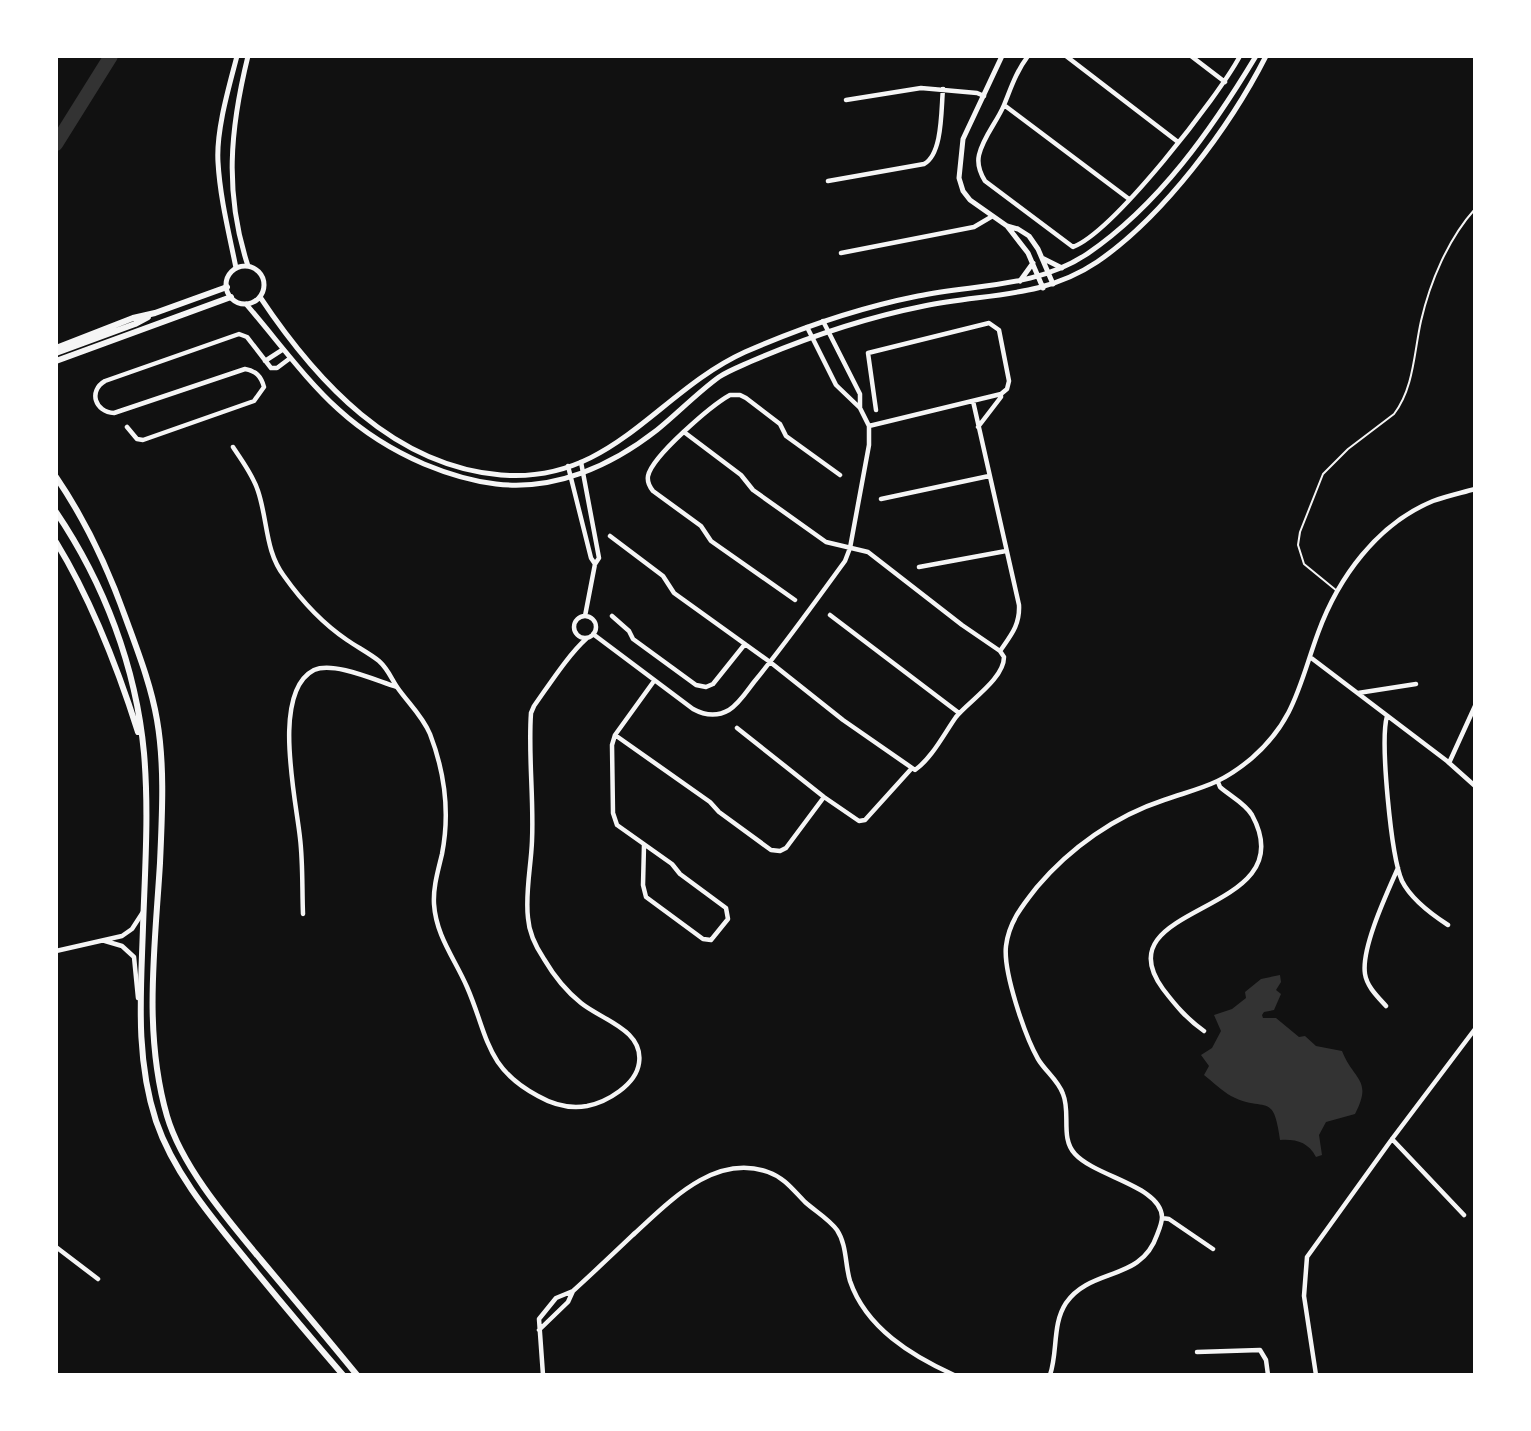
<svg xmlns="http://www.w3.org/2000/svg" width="1531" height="1431" viewBox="0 0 1531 1431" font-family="Inter,sans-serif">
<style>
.water{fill:#333}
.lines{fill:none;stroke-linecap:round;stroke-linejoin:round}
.river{stroke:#333;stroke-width:14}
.service{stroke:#f5f5f5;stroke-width:2}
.minor{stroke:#f5f5f5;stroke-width:4.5}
.tertiary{stroke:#f5f5f5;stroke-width:5}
.primary{stroke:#f5f5f5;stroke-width:6}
</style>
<rect width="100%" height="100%" fill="#111"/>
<path class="water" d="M1280,975L1281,982L1276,990L1281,994L1274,1010L1264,1012L1262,1015L1263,1018H1276L1299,1037L1305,1036L1316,1046L1342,1051C1354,1081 1373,1079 1355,1114L1326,1122L1319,1135L1322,1155L1316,1157C1308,1142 1296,1139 1280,1140C1273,1089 1265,1114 1231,1096C1222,1091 1213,1082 1204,1075L1209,1066L1201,1055L1212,1048L1221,1031L1214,1015L1232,1009L1246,998L1245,992L1261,979Z"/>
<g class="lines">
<path class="river" d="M56,144L111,56"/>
<path class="service" d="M1337,591L1304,564L1298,545L1300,532L1323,474L1348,449L1394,414C1414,388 1414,352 1421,321C1430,282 1448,239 1475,209"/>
<path class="minor" d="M1028,56C1016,72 1011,88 1004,105C997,122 983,137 979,155C977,164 980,173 985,181L1073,247C1114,231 1218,97 1240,56
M1066,56L1178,142
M1191,56L1225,82
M846,100L921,88L977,93L984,96
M1004,105L1129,199
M828,181L924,164C943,154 941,108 943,89
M841,253L974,227L991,217
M823,321L860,394V407
M265,361L282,350
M973,401L1019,605C1020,625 1011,635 1000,651
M876,410L868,353L989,323L999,330L1009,381L1007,389L1001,394V397L978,427
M869,426L1001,394
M127,427L137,439L143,440L254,401L264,387C261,376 256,371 245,369L114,413C95,412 88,391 105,381L239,334L247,337L271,368H277L289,359
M233,447C242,461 253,475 258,491C268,521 265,551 284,576C301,600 322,623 347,640C357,647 369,653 379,661C388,669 391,678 397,687C408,703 422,715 430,734C445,773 450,813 442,854C438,871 433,887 434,904C436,936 455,959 467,987C488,1035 485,1068 538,1096C552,1104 570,1109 587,1106C607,1102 636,1085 639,1063C644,1030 602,1020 581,1003C566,991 554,976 544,959C536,947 529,933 528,918C525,893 531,867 532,841C534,798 528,755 531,713L534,706C549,685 568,655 587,638
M581,462L599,558L595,564L585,616
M568,466L591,558L595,564
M881,499L989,476
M610,536L663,576L674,593L770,662L843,720L915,770C932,758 944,734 956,717C969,701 1004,679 1004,657L1000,651L962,625L868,552L826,542L753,490L741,475L684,432
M919,567L1006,551
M795,600L711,541L701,526L653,491C649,486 647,482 648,476C652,456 712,405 730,395H740L746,398L780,424L786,436L840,475
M830,615L959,713
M574 627a11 11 0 1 1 22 0a11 11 0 1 1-22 0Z
M612,616L629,631L633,639L696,685L706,687L713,684L745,644
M593,634L693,709C704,715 717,717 729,710C739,704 747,691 754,682C786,643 815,602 845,561L850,548L869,445V426L860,408L836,385L807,327
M1310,657L1447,761L1475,786
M1358,693L1416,684
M1387,716C1380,741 1391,856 1402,881C1411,899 1431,914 1448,925
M737,728L824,797L859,821L865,820L912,768
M615,735L710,802L719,812L771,850L780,851L786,848L824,797
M1449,763L1475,706
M644,845L643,885L646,897L703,939L711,940L728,919L726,908L680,874L672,864L617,825L613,813L612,745L615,735L654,681
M303,914C302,889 303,863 300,838C296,799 271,692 314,670C334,661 377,681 397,687
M105,941L122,946L134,957L138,998
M56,951L122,936L132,929L143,912
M1386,1006C1378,997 1367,987 1365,974C1361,948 1387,893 1398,868
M1204,1031C1187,1019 1176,1006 1163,989C1099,902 1307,916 1252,815C1245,803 1230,796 1220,787L1218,782
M1392,1139L1464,1215
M1162,1218L1169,1219L1213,1249
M56,1247L98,1279
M539,1330L568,1302L573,1291C594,1272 615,1252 635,1233C670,1201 715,1153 768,1172C785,1178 793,1190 805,1202C815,1211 829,1219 837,1230C847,1245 845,1265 850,1281C866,1328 912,1356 954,1375
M1197,1352L1260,1350L1266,1360L1268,1375
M543,1375L539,1319L556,1298L573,1291
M1050,1375C1058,1352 1052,1324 1066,1303C1091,1267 1141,1282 1157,1235C1159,1230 1162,1223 1162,1217C1161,1186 1096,1177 1075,1154C1060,1138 1071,1113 1063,1094C1058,1080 1045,1071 1038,1059C1025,1036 1003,972 1006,946C1009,922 1022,906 1037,887C1070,848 1115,816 1164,800C1202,787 1220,785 1252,758C1295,721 1300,682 1318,633C1338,578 1377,524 1433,501C1447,496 1461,493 1475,489
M1316,1375L1304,1296L1307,1257L1392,1139L1475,1029"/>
<path class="tertiary" d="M1002,56L963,139L959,178L963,191L970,200L1007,226L1018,229L1029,236L1038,249L1053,284
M1007,226L1028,253L1043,288
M1042,258L1062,268
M248,266C224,193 230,129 248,56
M226 285a19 19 0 1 1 38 0a19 19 0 1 1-38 0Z
M236,268C229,233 220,198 218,162C216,130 229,87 237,56
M1020,281L1033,263
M260,297C316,381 393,466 501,475C612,484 657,392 745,352C800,328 858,308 918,296C976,284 1036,288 1087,254C1159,205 1212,129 1256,56
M246,304C305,373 336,426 424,464C448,474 470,481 496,484C555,491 611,466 657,430C678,413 697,393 719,377C728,371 741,366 752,361C808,337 864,318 924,306C985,293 1042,299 1097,262C1163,217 1230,127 1266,56"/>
<path class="primary" d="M56,348L133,318L155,313L227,287
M56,353L135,324L148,317
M56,361L231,297
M56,477C86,521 108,568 126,619C138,652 151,685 157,720C165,766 162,816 160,863C155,947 143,1033 167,1116C182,1167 228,1220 262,1261C294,1299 326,1337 357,1375
M56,512C104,583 136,667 144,753C149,811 145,869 143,927C141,992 135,1057 156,1121C174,1174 213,1219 248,1262C279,1300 311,1338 343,1375
M56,542C92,601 117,666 138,732"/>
</g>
<rect width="1531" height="1431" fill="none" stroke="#ffffff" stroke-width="116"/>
</svg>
